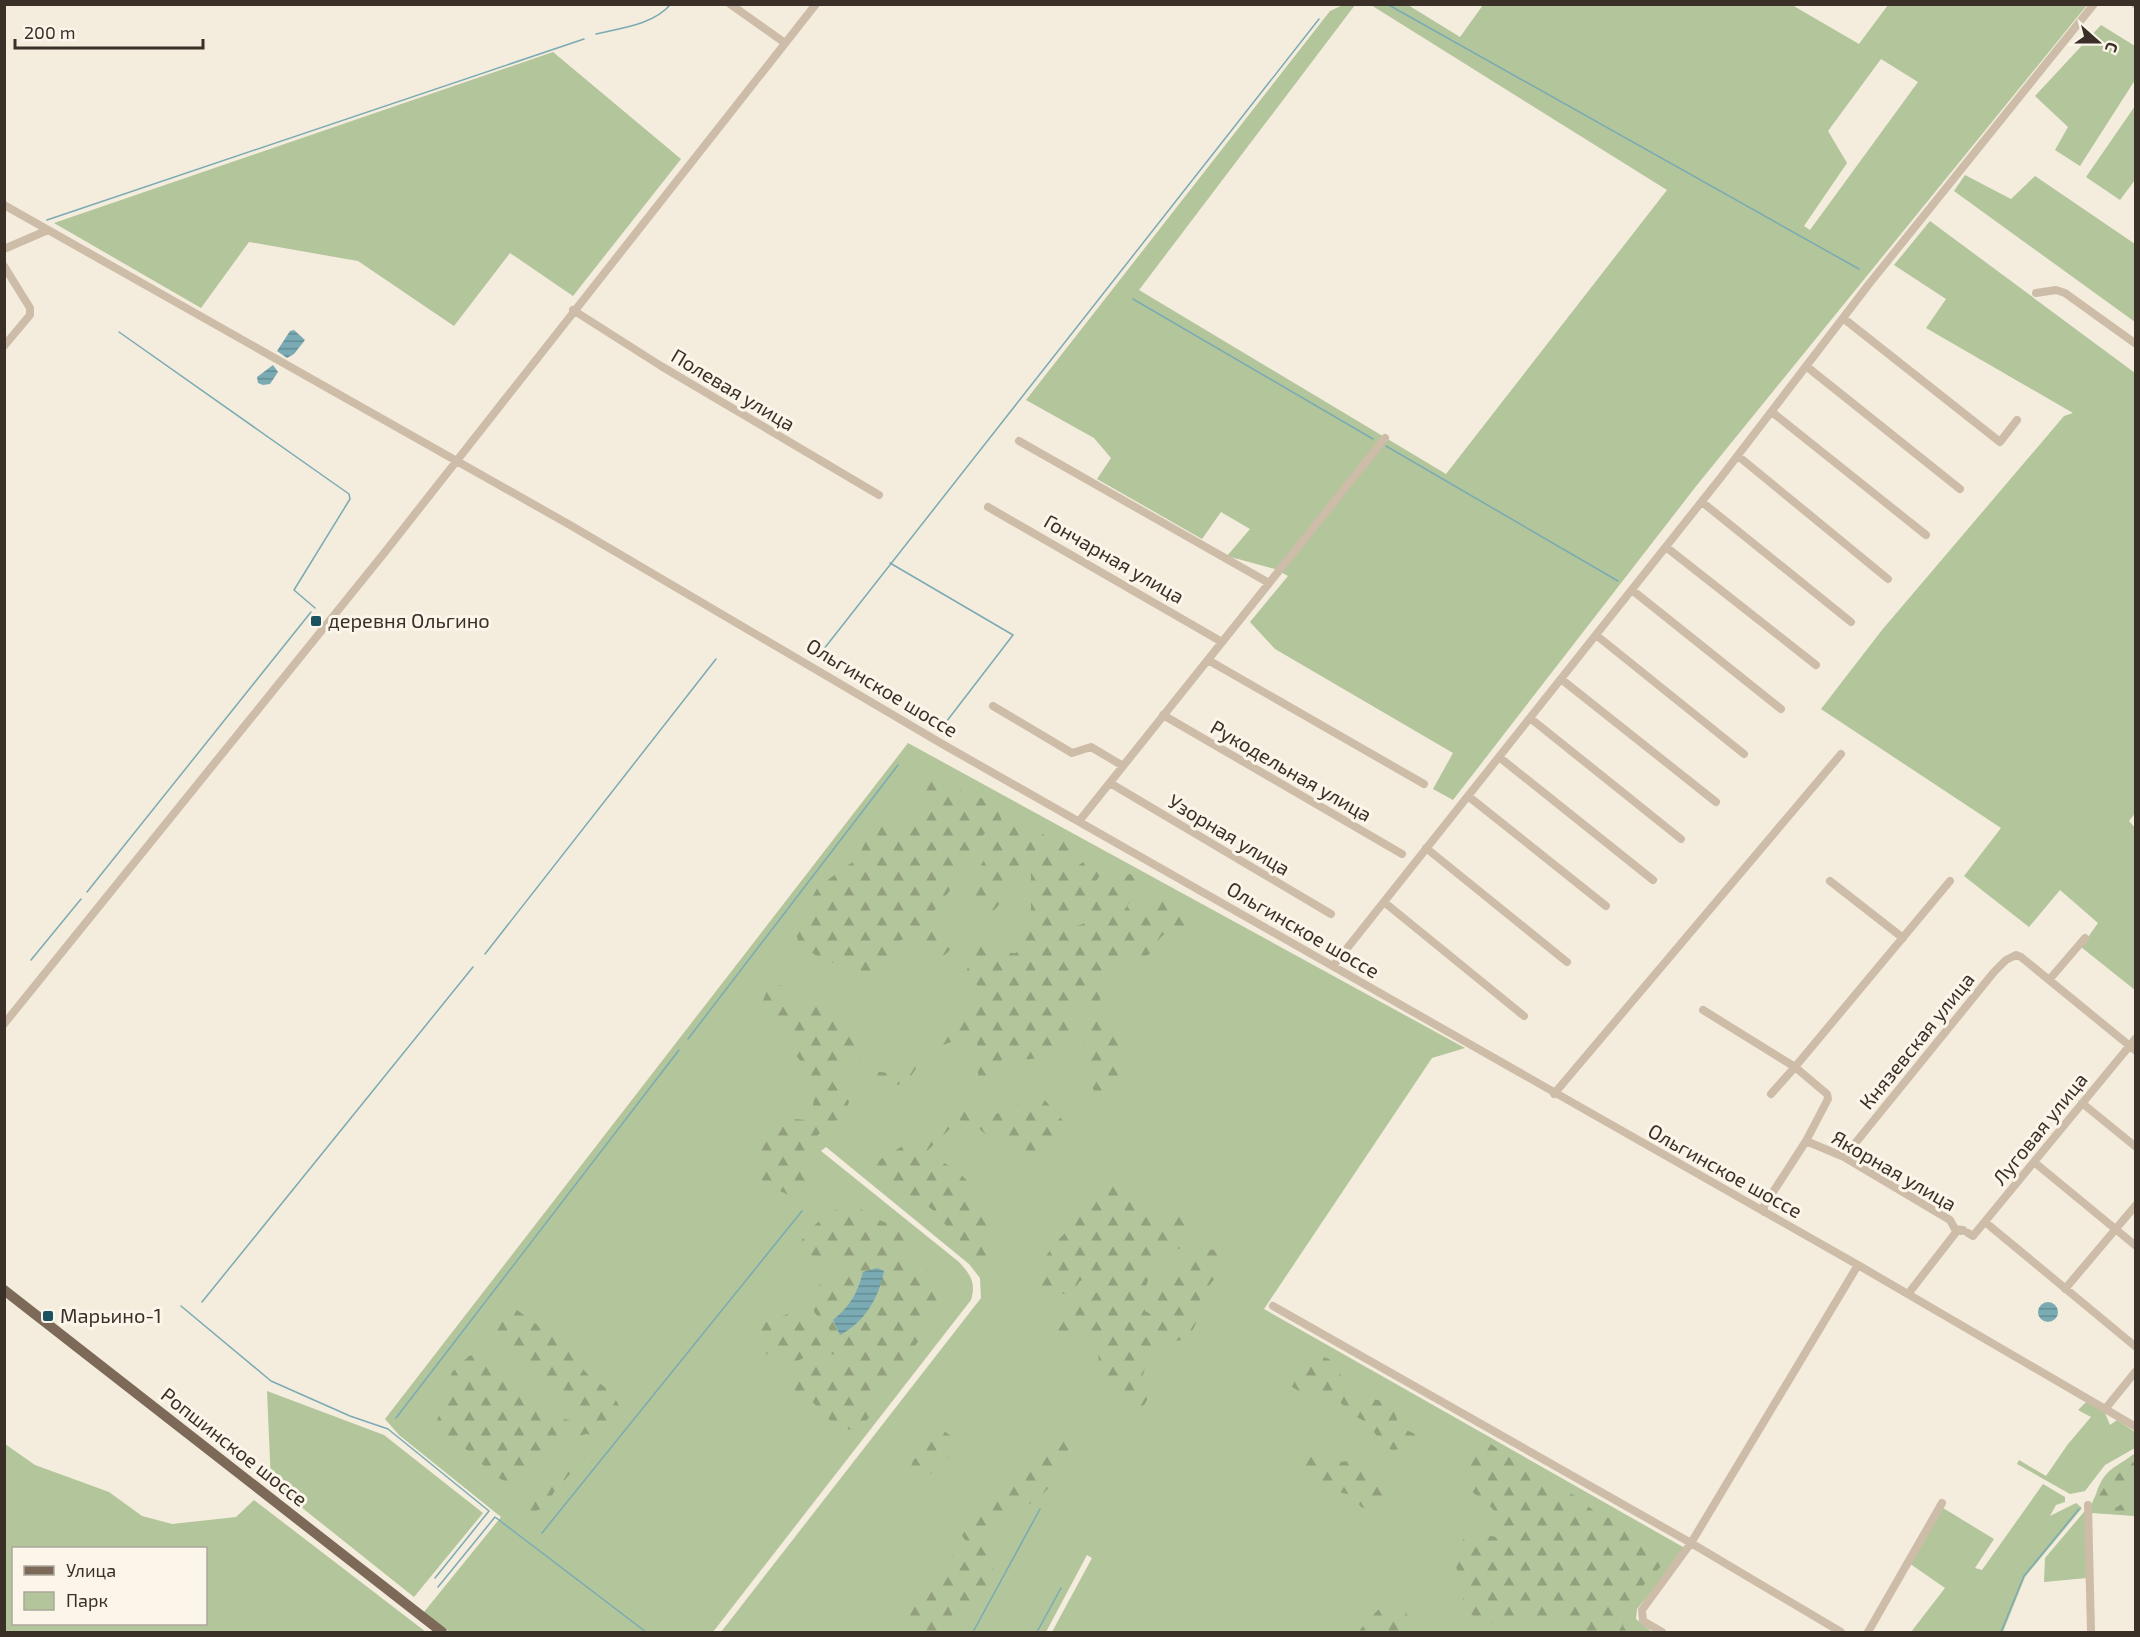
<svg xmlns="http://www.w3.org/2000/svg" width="2140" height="1637" viewBox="0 0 2140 1637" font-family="'Exo 2',sans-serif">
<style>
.green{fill:#b2c59b;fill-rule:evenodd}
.forest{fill:url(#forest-firs);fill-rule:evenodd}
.water{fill:url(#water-rules)}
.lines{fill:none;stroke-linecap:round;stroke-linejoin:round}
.stream{stroke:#7aabb4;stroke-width:1.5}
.minor{stroke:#cdbda8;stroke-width:8}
.major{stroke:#7d6958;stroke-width:10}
.poi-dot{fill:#1a525f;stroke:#fbf5ea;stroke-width:2}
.labels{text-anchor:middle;stroke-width:6;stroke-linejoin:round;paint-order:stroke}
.street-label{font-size:20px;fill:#3a3028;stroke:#fbf5ea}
.poi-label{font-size:20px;fill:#3a3028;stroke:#fbf5ea;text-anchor:start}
</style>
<defs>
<pattern id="forest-firs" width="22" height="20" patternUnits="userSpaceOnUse" patternTransform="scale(1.5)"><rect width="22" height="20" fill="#b2c59b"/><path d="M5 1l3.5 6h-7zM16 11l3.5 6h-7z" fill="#92a07e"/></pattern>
<pattern id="water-rules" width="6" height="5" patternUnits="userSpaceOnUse" patternTransform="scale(1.5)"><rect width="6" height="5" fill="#7aabb4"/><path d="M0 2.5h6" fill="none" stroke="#658c92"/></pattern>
</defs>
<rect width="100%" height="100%" fill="#f4ecdd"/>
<path class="green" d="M1343,5H1355L1139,290L1446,474L1667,190L1371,5H1408L1460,37L1483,5H1792L1859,44L1888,5H2087L1697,485L1453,800L1433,789L1453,753L1275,649L1250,622L1288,576L1275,569L1227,556L1250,529L1221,512L1202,539L1097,479L1111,458L1094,438L1026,400L1330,11ZM1881,59L1918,82L1810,230L1804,226L1847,163L1828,131Z
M2101,25L2135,46V80L2080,166L2055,150L2068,127L2035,96Z
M553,52L681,159L573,296L510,253L454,326L358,261L249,242L201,308L54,223Z
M2135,106V180L2120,200L2086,177Z
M1965,175L2011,199L2035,176L2135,244V322L1954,191Z
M1930,221L2135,373L2136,812L2129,821L2136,829L2135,990L2081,947L2098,923L2060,890L2029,927L1964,876L2001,828L1821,709L1882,630L2064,416L2073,413L1926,328L1946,299L1894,265Z
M908,743L1465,1048L1432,1058L1264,1309L1683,1547V1553L1637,1609L1636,1619L1652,1632H1052L1092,1558L1087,1555L1046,1632H721L981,1298L980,1278L969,1264L826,1147L821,1151L959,1262C971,1275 976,1283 971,1300L713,1632H449L424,1612L501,1517L399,1435L385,1419Z
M267,1391L384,1435L483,1513L414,1597L271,1483Z
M2087,1401L2105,1413L2110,1425L2117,1420L2135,1432V1448L2105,1465L2085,1491L2070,1494L2017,1464L2019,1460L2046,1476L2068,1444L2091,1417L2078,1410Z
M5,1444L35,1465L109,1492L142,1516L172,1524L236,1517L254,1500L426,1632H5ZM14,1548H206V1624H14Z
M2135,1453L2134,1516L2092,1513C2090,1504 2093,1502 2096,1494C2105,1467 2115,1469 2135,1453Z
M2043,1484L2065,1497V1502L2056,1505L2050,1516L2076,1503L2082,1508L2025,1577L2003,1632H1911L1945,1588L1909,1563L1943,1508L1994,1539L1975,1568L1982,1570Z
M2084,1512H2086L2087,1578L2044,1582L2045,1558Z"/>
<path class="forest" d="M928,768L952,787L997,804L1003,826C1015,830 1024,820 1038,825L1046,839H1068L1076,852L1075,868L1093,855L1106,862L1104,870L1068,920V928L1083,924L1103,889L1109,884H1117L1129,874L1145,879L1127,906L1132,913L1140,912L1154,895L1178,902L1191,912L1192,920L1183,934C1177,935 1170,933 1165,934C1156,938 1156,951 1148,955C1140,959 1132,955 1125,957C1104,964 1095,998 1103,1017H1120C1128,1029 1121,1081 1110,1091C1108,1093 1103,1094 1101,1095L1094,1091C1082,1064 1081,1048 1091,1021L1088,1014L1090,990L1083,986C1070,1005 1075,1027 1067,1048L1059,1051L1051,1048C1031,1064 1029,1060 1006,1054L986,1082L979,1078C975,1065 980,1051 976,1038C963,1035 935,1047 925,1056C914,1066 912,1086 893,1085C882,1085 859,1069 847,1065L841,1071L837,1088L849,1101L845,1117L830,1123L818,1135L809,1159L812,1183L809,1191L795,1198L765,1184L760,1178L757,1153L769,1126L783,1118L806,1120L811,1115L814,1099L805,1077V1068L792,1049L784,1027L762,1003L768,988L775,984L782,986L789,999C806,1005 821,1001 835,1006L842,1030L850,1034L865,1070L897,1074L946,1020L969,1015L978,992L977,985L966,973L979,935L986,934C998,944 996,953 1016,953L1021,947L1031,911V872L1026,867H1017C1004,882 1007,905 988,914L967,902C966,874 999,850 996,829L988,830L971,848L952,888L931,915V923L950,938L953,945C941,968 921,954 909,939L901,940L878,967L863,975L818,957L798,942L795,927L818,887L858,858L872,827L878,821L883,826C904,831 935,807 915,788L916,779Z
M1035,1096L1043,1098L1064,1122C1057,1139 1051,1162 1031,1167L1006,1146L992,1140L974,1124L959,1120L927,1151L929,1159C947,1160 977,1181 974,1202C993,1214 987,1236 989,1255L981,1260C957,1249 949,1223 929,1207C911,1194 891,1187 874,1172L873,1164L906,1144L913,1147C927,1134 947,1105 966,1105L972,1111L986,1117L1015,1107Z
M1119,1182C1134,1189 1142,1204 1157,1211C1170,1217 1183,1207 1196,1212C1197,1221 1193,1237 1187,1244C1182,1249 1171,1251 1165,1255C1151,1267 1140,1293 1145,1311L1152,1315C1165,1282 1177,1235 1224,1253C1226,1272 1206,1284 1200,1302C1197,1314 1198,1326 1188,1336C1178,1345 1164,1338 1155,1350C1150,1357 1145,1366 1143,1375C1140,1390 1158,1396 1137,1411C1123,1407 1105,1390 1101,1375C1097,1360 1100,1347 1094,1332L1086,1331L1065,1345L1050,1338L1047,1331C1053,1304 1084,1296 1106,1290L1110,1275L1103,1271L1080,1281L1071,1295C1058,1292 1043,1295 1036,1282L1045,1258L1054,1244L1065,1233L1084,1197L1096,1186Z
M852,1203L872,1217L894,1226L905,1240L904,1263L910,1268C924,1267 937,1272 943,1285C942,1321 900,1362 881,1391C875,1401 871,1423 857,1428C837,1436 824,1411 812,1402C804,1395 794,1393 787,1383L790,1375L804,1368L808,1362L816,1361L831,1367L838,1364L839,1356C809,1347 811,1359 786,1364C762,1355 751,1343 758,1318C768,1313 777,1319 788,1314C805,1321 810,1333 829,1337L830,1330L814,1312C814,1272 832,1281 855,1263L852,1256C831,1255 814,1264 799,1246C807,1226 833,1210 852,1203ZM863,1272L856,1323L840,1335L834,1320C851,1305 857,1294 863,1272Z
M506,1305L513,1307L558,1340L590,1377L611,1391L619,1406L616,1422L554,1492L546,1507L531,1513L525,1508C543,1480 565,1461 594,1443V1435L586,1434L564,1440L570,1436L572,1429L564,1431L509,1482C491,1478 485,1465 471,1453C460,1444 446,1440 434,1431L452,1372L469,1356L477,1354L484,1358L510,1387L539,1402L558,1417L575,1422L589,1421L569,1397L547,1384L519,1353L492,1334L489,1326C493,1316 494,1308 506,1305Z
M1315,1354L1329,1359L1354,1393L1391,1404L1400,1427L1415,1434V1442L1408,1448L1392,1450L1385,1446L1366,1422L1351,1414L1340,1402L1324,1395H1306L1292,1387C1297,1375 1304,1361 1315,1354Z
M944,1431L957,1440L951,1455L921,1482H912L908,1475L913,1461L937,1432Z
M1066,1437L1072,1441C1063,1462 1056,1483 1039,1498C1016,1517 985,1505 984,1545L993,1560L994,1568L971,1620L963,1621L960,1606L953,1602L950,1609L959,1632H908C904,1614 937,1560 955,1554L968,1562L976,1559L974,1552L960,1533C964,1521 972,1516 979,1506C997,1482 1006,1477 1036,1471L1058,1439Z
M1486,1441L1554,1486L1576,1496L1595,1512L1623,1524L1636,1535L1658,1543L1663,1549L1665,1557L1662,1565L1634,1596L1626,1610L1623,1626L1627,1632H1579L1575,1624C1569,1622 1522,1614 1518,1615C1490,1619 1496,1632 1466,1611L1455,1561L1467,1530L1496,1537L1501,1523C1488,1489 1454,1501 1471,1459C1475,1450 1477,1445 1486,1441Z
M1314,1456L1337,1462L1352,1461L1366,1470L1388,1493L1386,1501L1376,1513L1361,1507L1352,1495L1304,1485L1299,1479L1306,1458Z
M2135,1461V1470C2125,1478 2110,1493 2113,1507H2117L2129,1499L2134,1502L2135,1508L2122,1514L2096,1513C2094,1488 2119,1474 2135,1461Z
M1387,1600L1402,1605L1416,1632H1358Z"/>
<path class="water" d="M294,330L305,340L294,354L287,358L277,351L290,331Z
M273,365L278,372L270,384L263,385L258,383L257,377Z
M877,1268L884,1271C879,1297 865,1322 840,1335L833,1320C851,1305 857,1294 863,1272Z
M2038 1312a10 10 0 1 1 20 0a10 10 0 1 1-20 0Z"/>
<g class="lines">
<path class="stream" d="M1387,4L1859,269
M596,34C621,28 653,25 671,4
M47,220L584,39
M1133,299L1373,439
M119,332L349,494L350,499L294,590L315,608
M1386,446L1618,581
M890,563L1013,635L943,726
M816,659L1319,19
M87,892L311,612
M485,954L716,659
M31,960L81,899
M688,1039L898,765
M202,1302L473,967
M181,1306L271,1381L350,1416L388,1429L489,1511L435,1578
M396,1418L679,1050
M542,1533L802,1211
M438,1587L495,1517L646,1632
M973,1632L1040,1509
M1037,1632L1061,1588
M2001,1632L2024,1576L2079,1509"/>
<path class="minor" d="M730,4L785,43
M2135,4L2136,5
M4,205L570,525L944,745L1858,1265L2136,1427
M4,249L48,230
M4,266L30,308V315L4,346
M2036,293L2056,290L2065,293L2136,344
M573,310L661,366L879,495
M1843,318L2000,442L2017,420
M1806,366L1960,489
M1772,412L1926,535
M1019,441L1269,583
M1738,456L1888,579
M1702,502L1851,622
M988,507L1222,642
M1666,547L1816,665
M1632,590L1781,709
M1596,635L1744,754
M1208,660L1424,784
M1561,679L1716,802
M993,706L1072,753L1091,747L1123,766
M1163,715L1402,854
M1530,718L1681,839
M1499,757L1653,880
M1110,783L1331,914
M1468,796L1606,906
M1080,820L1385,438
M1426,848L1567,962
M1830,881L1903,938
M1384,902L1524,1016
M1333,966L1722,476L1869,284L2094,4
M2049,980L2085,938
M1703,1010L1795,1067L1771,1094
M4,1024L385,552L816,4
M1554,1094L1841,754
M2082,1103L2136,1147
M1806,1141L1844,1157L1950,1220L1955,1229L1963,1230
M1844,1157L1994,972L2006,960L2016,955L2021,957L2136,1051
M2034,1162L2136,1246
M1764,1212V1206L1806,1141L1828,1099L1827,1094L1795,1067L1950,881
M1985,1222L2136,1347
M1968,1233L1973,1236L2136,1038
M2065,1289L2136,1205
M1908,1294L1957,1231H1962
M1273,1306L1691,1543L1841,1632
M2106,1408L2136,1371
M2088,1505L2091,1632
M1662,1632L1643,1621L1642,1610L1691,1543L1858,1265
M1868,1632L1942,1503"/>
<path class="major" d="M4,1290L442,1632"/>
</g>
<g class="poi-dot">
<rect x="310" y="615" width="12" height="12" rx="3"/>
<rect x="42" y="1310" width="12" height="12" rx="3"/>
</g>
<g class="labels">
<g class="street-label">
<text transform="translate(733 390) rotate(31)" y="7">Полевая улица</text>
<text transform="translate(1114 559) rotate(30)" y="7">Гончарная улица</text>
<text transform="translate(882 688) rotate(31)" y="7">Ольгинское шоссе</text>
<text transform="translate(1291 771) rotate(30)" y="7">Рукодельная улица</text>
<text transform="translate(1229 835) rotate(31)" y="7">Узорная улица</text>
<text transform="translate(1303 930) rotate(30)" y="7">Ольгинское шоссе</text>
<text transform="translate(1917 1041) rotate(-51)" y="7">Князевская улица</text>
<text transform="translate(2040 1129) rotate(-51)" y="7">Луговая улица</text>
<text transform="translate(1725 1171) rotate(29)" y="7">Ольгинское шоссе</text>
<text transform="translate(1894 1171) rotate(30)" y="7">Якорная улица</text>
<text transform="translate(234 1447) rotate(38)" y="7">Ропшинское шоссе</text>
</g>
<g class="poi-label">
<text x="328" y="628">деревня Ольгино</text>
<text x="60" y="1323">Марьино-1</text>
</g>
</g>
<rect width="2140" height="1637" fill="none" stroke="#3a3028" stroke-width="12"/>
<rect x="12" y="1547" width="195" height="78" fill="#fbf5ea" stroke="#aea69c" stroke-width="1.5"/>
<rect x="24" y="1566" width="30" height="9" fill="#7d6958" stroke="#aea69c" stroke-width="1.5"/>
<text x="66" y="1577" font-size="18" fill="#3a3028">Улица</text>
<rect x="24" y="1592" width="30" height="18" fill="#b2c59b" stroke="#aea69c" stroke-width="1.5"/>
<text x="66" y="1607" font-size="18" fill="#3a3028">Парк</text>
<g transform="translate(2098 42) rotate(111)" stroke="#fbf5ea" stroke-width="4.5" paint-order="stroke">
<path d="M0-4.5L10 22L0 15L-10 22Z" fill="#3a3028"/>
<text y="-9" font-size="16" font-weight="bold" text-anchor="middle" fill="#3a3028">С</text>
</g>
<path d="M15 39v9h188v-9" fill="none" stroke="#3a3028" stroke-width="3"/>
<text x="24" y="39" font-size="18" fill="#3a3028" stroke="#fbf5ea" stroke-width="4.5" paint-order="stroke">200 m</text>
</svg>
